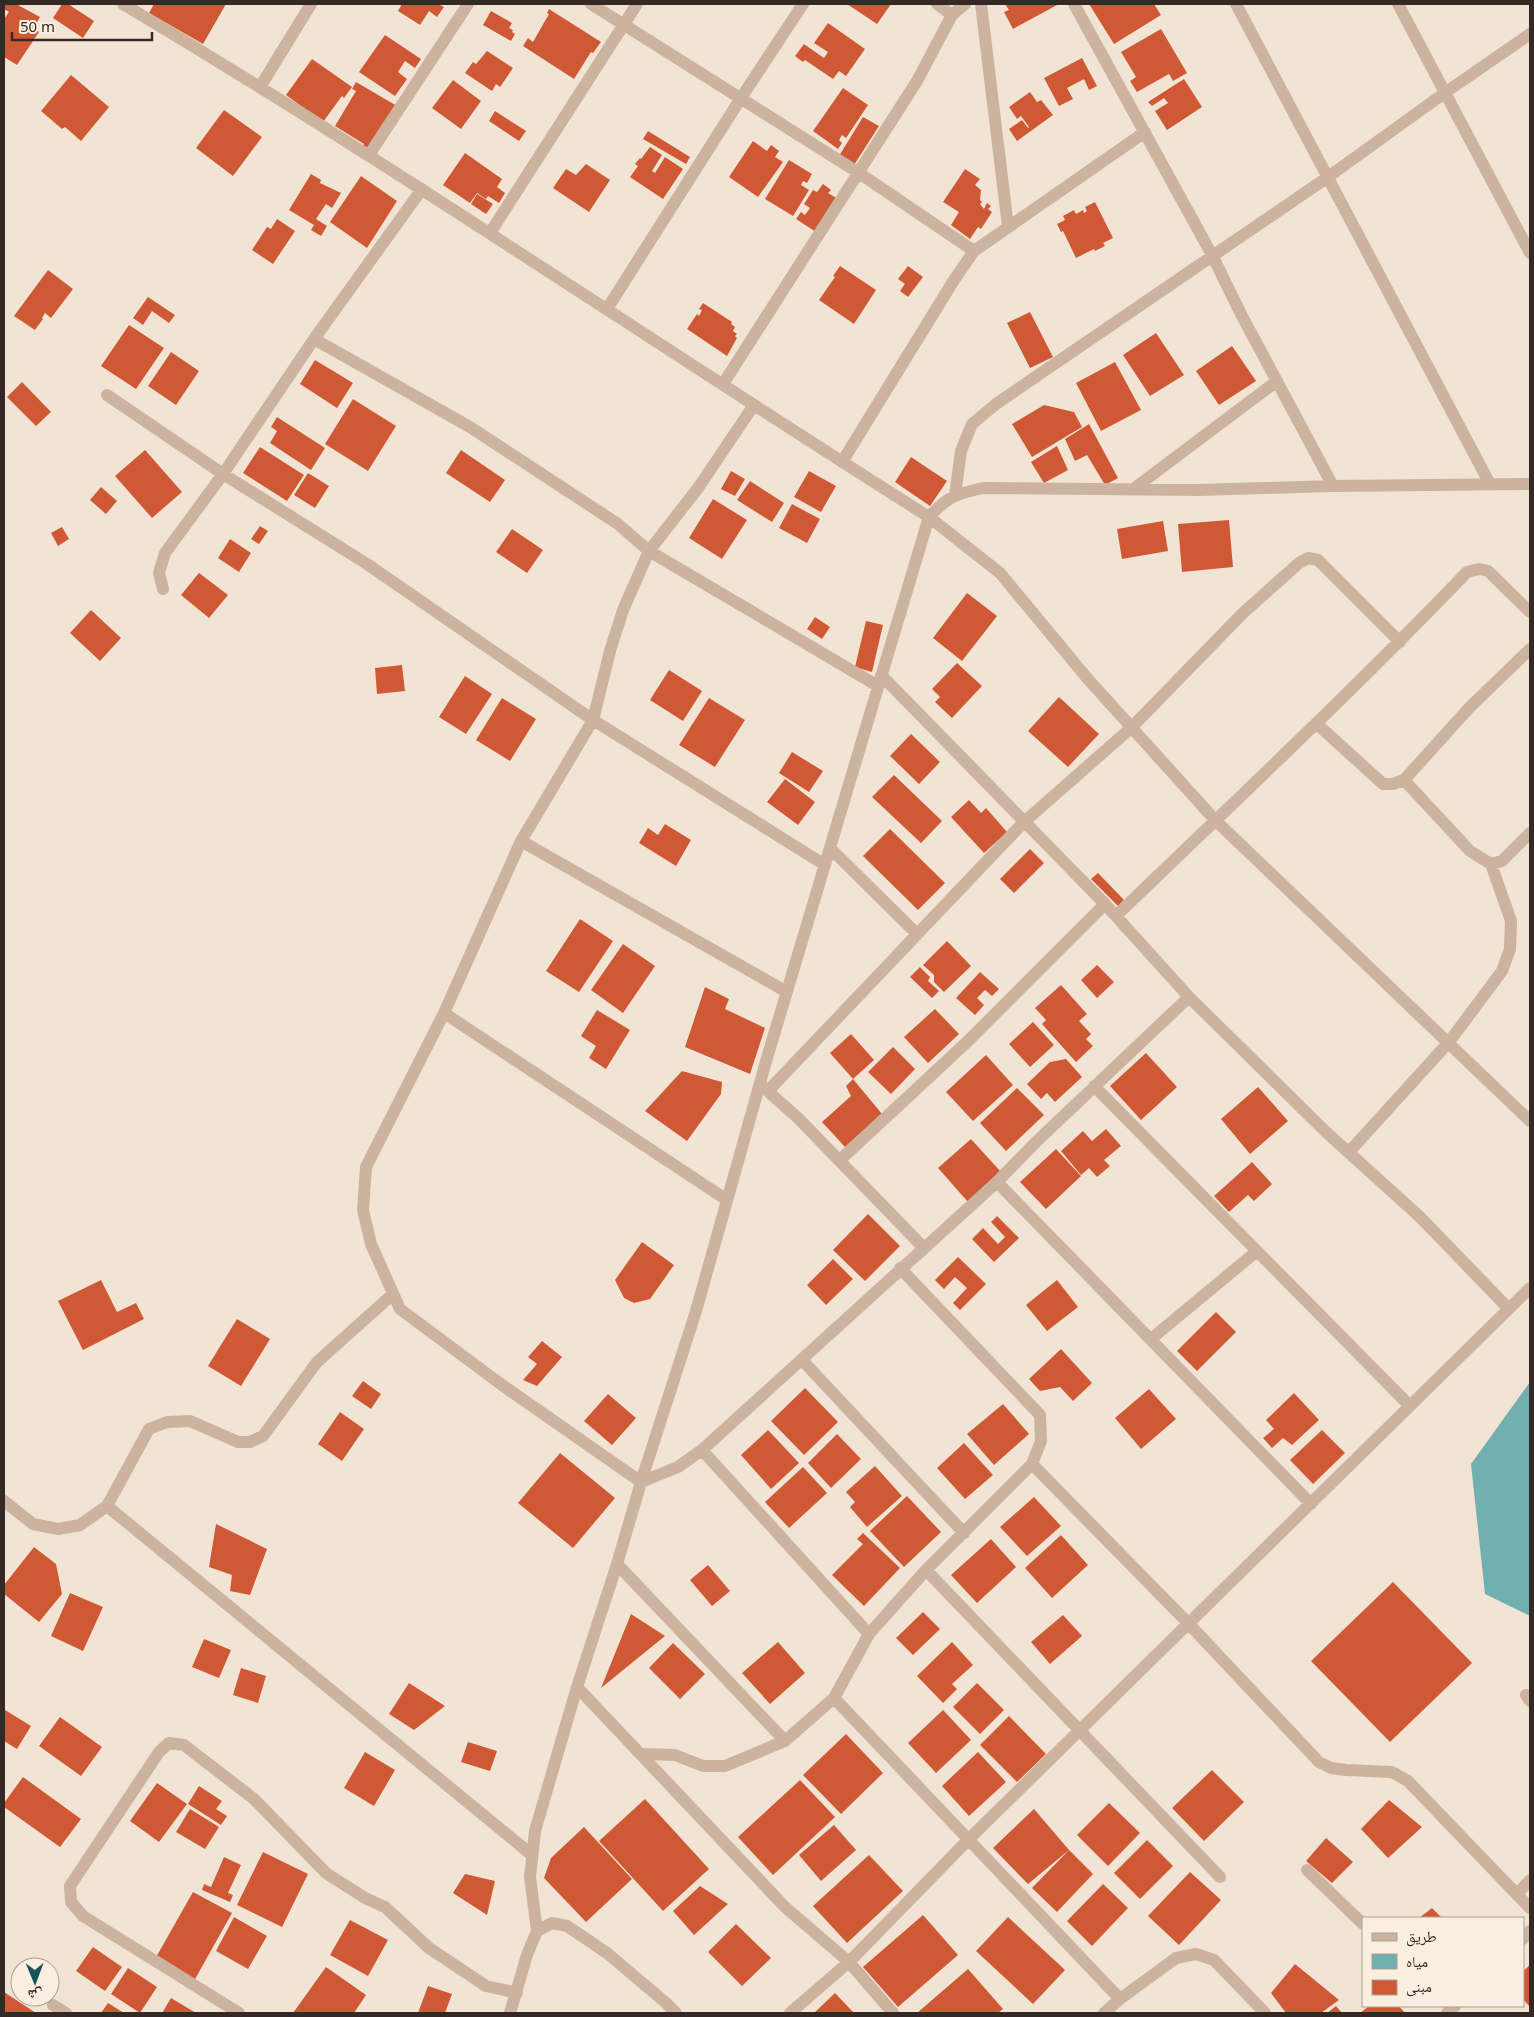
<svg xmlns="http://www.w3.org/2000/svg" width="1534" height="2017" viewBox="0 0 1534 2017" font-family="'Noto Sans','Noto Naskh Arabic',sans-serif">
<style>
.water{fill:#72afb1}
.building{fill:#d05935}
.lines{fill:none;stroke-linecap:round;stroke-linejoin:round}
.minor{stroke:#cbb3a0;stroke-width:12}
</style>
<rect width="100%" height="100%" fill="#f2e4d5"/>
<path class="water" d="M1530,1382V1616L1485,1594L1471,1464Z"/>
<path class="building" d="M4,4H16L40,17L34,28L39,32L17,65L4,57V19L9,12L4,9Z
M62,4H68L94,21L83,38L53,18Z
M154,4H226L203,44L149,13Z
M402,4H438L444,7L437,17L429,11L420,25L398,11Z
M847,4H891L877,24Z
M1005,4H1059L1013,29L1004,12L1009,10Z
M1089,4H1154L1161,15L1114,44Z
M549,9L601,42L593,53L591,52L574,79L523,46L528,38L533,42L549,14L547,13Z
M491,11L512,23L509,28L513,30L512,32L515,34L511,41L483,25Z
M828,23L865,49L846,76L839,71L833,79L805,60L803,62L795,56L804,44L824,58L828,52L814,43Z
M1161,29L1187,73L1173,81L1169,74L1137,92L1130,81L1136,77L1121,52Z
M385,35L421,59L415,68L405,61L398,72L407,79L395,96L359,72Z
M487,51L513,68L500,87L496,84L492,91L465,73L473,62L476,64Z
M1082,58L1097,86L1089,90L1084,79L1067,88L1073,99L1059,106L1044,78Z
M312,59L352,87L344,98L342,96L323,122L286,95Z
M71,75L109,107L81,141L65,127L62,129L41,111Z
M1184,79L1202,107L1167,130L1155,111L1168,103L1164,98L1152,106L1148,102Z
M453,80L481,101L461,129L432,108Z
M356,82L397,106L370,152L362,148L364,144L335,126L356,91L352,89Z
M843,88L868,105L846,138L842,135L839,140L842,143L838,149L813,131Z
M1030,92L1037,102L1041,100L1053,115L1017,141L1009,129L1022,120L1028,128L1029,127L1021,116L1017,119L1009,107Z
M224,110L262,137L233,176L196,148Z
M495,111L526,131L519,141L489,121Z
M863,117L879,126L854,165L839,156Z
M648,131L690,157L686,164L643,139Z
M753,141L767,151L771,145L779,151L775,157L783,162L758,197L729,177Z
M650,147L662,155L652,171L655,173L665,157L683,169L663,199L630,177L638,166L635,164L640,158L641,159Z
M465,153L502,179L497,187L505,193L499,203L488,196L486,199L477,193L470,203L443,185Z
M789,160L812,174L807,183L803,181L801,185L809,190L793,216L765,199Z
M586,164L610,180L589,212L553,188L566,169L576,175Z
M965,169L980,179L975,185L981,190L980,200L982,202L980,204L984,209L987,203L991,206L988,209L992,212L981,229L978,227L970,239L951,225L959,212L943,202Z
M311,174L321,180L320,183L341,193L332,208L326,204L316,219L327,226L321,236L311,230L314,225L289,210Z
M361,176L397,201L367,248L330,222Z
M823,184L831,190L828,193L838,199L816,232L796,219L801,212L805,215L810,208L804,204L813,190L817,192Z
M477,194L493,204L486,214L471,204Z
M1095,202L1113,238L1103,243L1105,246L1095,251L1094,249L1076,258L1063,231L1061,232L1057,224L1065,220L1063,216L1074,210L1076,214L1083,210L1084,213L1087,211L1085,207Z
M277,219L295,231L273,264L252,250L267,227L271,229Z
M840,266L876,290L854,324L819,300L835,277L833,276Z
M908,266L923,277L908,297L900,291L905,284L898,279Z
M48,270L73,289L51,318L45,313L42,318L43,319L35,330L14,316Z
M148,297L175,315L169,323L152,311L143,325L133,318Z
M703,303L732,322L731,324L735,327L733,331L737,334L735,336L737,338L727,356L687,329L697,314L699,316L702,310L699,309Z
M1030,312L1053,357L1030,368L1007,323Z
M129,325L164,348L136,389L101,366Z
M1156,333L1184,375L1150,396L1123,355Z
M1232,346L1256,381L1219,405L1196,371Z
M171,352L199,371L176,405L148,386Z
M315,360L353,383L337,408L300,384Z
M1115,362L1141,410L1101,431L1076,383Z
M22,382L51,412L36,426L7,397Z
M353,399L396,426L368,471L325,444Z
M1044,405L1074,412L1082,427L1032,457L1012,424Z
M277,417L325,448L311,470L270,443L277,431L271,427Z
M1089,424L1118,478L1105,485L1087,455L1075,461L1065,439Z
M1057,446L1068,470L1044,483L1031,462Z
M260,447L304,475L287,501L243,473Z
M145,450L182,492L152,518L115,476Z
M461,450L505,480L490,502L446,473Z
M911,457L947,481L930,506L895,482Z
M731,471L745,479L735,496L721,489Z
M809,471L836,486L821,512L794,497Z
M308,473L329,486L315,508L294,495Z
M750,481L784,503L772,522L737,500Z
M101,487L117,501L106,514L90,500Z
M713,499L747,520L722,559L689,538Z
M792,504L820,519L807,543L779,528Z
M1229,520L1233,567L1182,572L1178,524Z
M1163,521L1168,551L1122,559L1117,529Z
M260,526L268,531L259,544L251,539Z
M62,527L69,539L58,546L51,533Z
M512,529L543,550L527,573L496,552Z
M230,539L251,553L239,572L218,558Z
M199,573L228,595L209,618L181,595Z
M967,593L997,616L962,661L933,638Z
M91,610L121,638L100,661L70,633Z
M815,617L830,627L822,639L807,629Z
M866,621L883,625L872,672L855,667Z
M957,663L982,686L952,718L935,702L940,697L932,689Z
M402,665L405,691L377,694L375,668Z
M669,670L702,691L683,721L650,700Z
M465,676L492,694L466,734L439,717Z
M1059,697L1099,734L1068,767L1028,731Z
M502,698L536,719L510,761L476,740Z
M709,698L745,720L715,767L679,745Z
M911,734L940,762L919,784L890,756Z
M792,752L823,771L809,792L779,773Z
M894,775L942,821L921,843L872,797Z
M785,779L815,802L798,825L767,802Z
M969,800L981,813L986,808L1007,832L984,853L951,817Z
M665,824L691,840L676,866L639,843L648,828L658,835Z
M890,829L945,883L918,910L863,856Z
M1030,849L1044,863L1014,893L1000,879Z
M1098,873L1124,900L1118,906L1091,879Z
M580,919L613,941L579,992L546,971Z
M947,941L971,966L944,992L934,982V975L923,965Z
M623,944L655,966L623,1013L591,990Z
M1097,965L1114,982L1097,998L1081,980Z
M920,967L930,977L928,981L939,991L932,998L910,977Z
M980,972L999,989L992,996L985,990L977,998L984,1005L975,1015L956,998Z
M1061,985L1087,1014L1079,1021L1091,1034L1086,1039L1093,1046L1076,1062L1042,1024L1046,1020L1035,1008Z
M705,987L729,999L725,1009L765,1028L750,1074L685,1047Z
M935,1009L959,1034L928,1063L904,1037Z
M597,1010L630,1030L606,1069L589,1058L596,1046L581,1036Z
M1033,1022L1054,1045L1030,1067L1009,1044Z
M851,1034L874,1060L853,1079L830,1053Z
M893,1047L915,1069L891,1094L868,1072Z
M1146,1053L1177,1087L1141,1120L1110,1086Z
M986,1055L1013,1085L973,1121L946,1092Z
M1066,1059L1082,1077L1055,1102L1047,1093L1041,1099L1027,1084L1050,1062Z
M682,1071L722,1082L721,1094L687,1141L645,1111Z
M853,1079L882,1114L845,1147L822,1122L851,1096L846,1086Z
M1258,1087L1288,1121L1250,1154L1221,1119Z
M1017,1088L1044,1115L1006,1151L980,1123Z
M1106,1129L1121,1146L1104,1160L1110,1166L1097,1177L1089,1168L1081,1175L1061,1151L1083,1131L1092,1141Z
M971,1139L1001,1172L968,1202L938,1168Z
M1056,1149L1081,1176L1046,1209L1020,1182Z
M1252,1162L1272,1184L1254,1201L1248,1195L1229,1212L1214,1196Z
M868,1214L900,1246L865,1281L833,1250Z
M997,1216L1019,1238L994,1262L972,1239L983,1228L998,1244L1005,1237L991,1222Z
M642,1242L674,1265L650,1299L634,1303L624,1298L615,1280Z
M958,1257L986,1284L960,1310L953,1303L967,1288L955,1277L944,1289L935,1280Z
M833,1259L853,1279L826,1305L807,1285Z
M101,1280L117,1312L136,1303L144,1319L83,1350L58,1301Z
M1057,1280L1078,1307L1047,1331L1026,1305Z
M1216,1312L1236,1332L1197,1371L1177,1351Z
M237,1319L270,1339L241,1386L208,1366Z
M542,1341L562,1357L537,1386L523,1380L537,1364L528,1357Z
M1061,1349L1092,1383L1073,1401L1060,1387L1040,1391L1029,1379Z
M363,1381L381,1394L371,1409L352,1396Z
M805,1388L838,1422L804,1455L771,1421Z
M1149,1389L1176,1419L1141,1449L1115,1418Z
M1294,1393L1319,1420L1292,1445L1283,1438L1272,1448L1263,1438L1274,1429L1266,1420Z
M608,1394L636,1418L612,1445L584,1421Z
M1003,1404L1029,1434L994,1465L967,1434Z
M340,1412L364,1429L342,1461L318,1444Z
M768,1430L799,1463L771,1489L741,1455Z
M1322,1430L1345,1453L1313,1484L1290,1460Z
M837,1434L861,1459L831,1488L808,1463Z
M964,1443L993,1475L965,1499L937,1468Z
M560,1453L615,1498L573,1548L518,1503Z
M875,1466L902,1496L867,1527L850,1507L855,1502L846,1492Z
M803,1467L827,1493L789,1528L765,1502Z
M907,1496L941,1532L904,1567L870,1531Z
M1034,1497L1061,1526L1027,1556L1000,1527Z
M216,1524L267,1549L250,1595L230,1591L232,1575L209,1567Z
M863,1533L900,1568L864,1606L832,1575L863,1544L857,1539Z
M1061,1535L1088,1565L1052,1598L1025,1568Z
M991,1539L1016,1567L977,1603L951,1575Z
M34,1547L56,1564L62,1594L39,1622L4,1594V1585Z
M708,1565L730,1591L712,1606L690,1580Z
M1393,1582L1472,1663L1390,1742L1311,1661Z
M70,1593L103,1607L83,1651L51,1636Z
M923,1612L940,1629L913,1655L896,1638Z
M631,1614L665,1636L601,1688Z
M1063,1615L1082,1636L1050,1664L1031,1642Z
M204,1639L231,1650L219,1678L192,1667Z
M778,1642L805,1673L770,1704L742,1673Z
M952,1642L973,1665L952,1684L957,1689L943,1703L917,1676Z
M673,1643L705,1674L680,1699L649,1668Z
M241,1668L266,1676L258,1703L233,1695Z
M409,1683L445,1706L414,1730L389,1714Z
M977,1683L1004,1710L980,1734L953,1707Z
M5,1710L31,1726L17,1749L4,1741Z
M943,1710L971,1740L936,1773L908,1743Z
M1009,1716L1046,1754L1017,1782L980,1745Z
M60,1717L102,1747L81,1776L39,1746Z
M846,1734L883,1773L841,1814L803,1775Z
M468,1742L497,1751L490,1771L461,1762Z
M365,1752L395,1770L374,1806L344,1788Z
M978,1752L1006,1782L969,1816L942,1786Z
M1212,1770L1244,1802L1204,1841L1172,1808Z
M23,1777L81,1819L60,1847L4,1807V1803Z
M800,1780L835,1817L773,1875L738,1837Z
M157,1783L187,1804L159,1842L130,1821Z
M199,1786L222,1801L216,1809L227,1816L221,1825L188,1804Z
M645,1799L709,1869L663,1911L599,1841Z
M1389,1800L1422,1827L1388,1858L1361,1829Z
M1109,1803L1140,1833L1108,1866L1077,1835Z
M190,1809L219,1827L205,1849L176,1832Z
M1034,1809L1069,1850L1093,1874L1057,1912L1032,1888L1069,1850L1028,1884L993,1848Z
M834,1825L856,1850L821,1881L799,1855Z
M584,1827L632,1879L586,1922L544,1878L551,1858Z
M1326,1838L1353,1862L1332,1883L1306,1861Z
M1147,1840L1173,1866L1140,1899L1114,1873Z
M263,1852L308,1874L282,1927L237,1905Z
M869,1855L903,1891L847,1943L813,1906Z
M224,1857L241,1865L228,1893L233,1895L230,1902L202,1890L204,1884L211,1887Z
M1190,1872L1221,1900L1179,1945L1148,1916Z
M465,1874L495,1881L487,1915L453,1893Z
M1103,1884L1128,1908L1092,1946L1067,1921Z
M700,1886L728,1904L694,1935L673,1911Z
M193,1892L232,1913L194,1981L155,1959Z
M1432,1908L1442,1918H1419Z
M923,1915L958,1955L898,2007L863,1967Z
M234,1917L267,1936L248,1969L216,1951Z
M1008,1917L1065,1970L1033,2004L976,1951Z
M350,1920L388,1940L368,1976L330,1955Z
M736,1924L771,1958L742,1986L708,1952Z
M93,1947L122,1967L105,1991L76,1971Z
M1295,1964L1339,2000L1321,2013H1286L1271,1993Z
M1530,1965V2007L1523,1999V1971Z
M326,1967L366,1995L354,2013H293Z
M128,1968L157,1987L140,2013L111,1994Z
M968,1969L1003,2009L998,2013H917Z
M428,1986L452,1994L445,2013H418Z
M4,1992L36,2013H4Z
M835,1993L854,2013H814Z
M171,1998L196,2013H162Z
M108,2003L124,2013H101Z
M1336,2006L1342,2013H1327Z
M1369,2006H1399L1405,2013H1360Z"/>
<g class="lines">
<path class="minor" d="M123,4C397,167 659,347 929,517L1000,573L1087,678L1215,820L1530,1121
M591,4L859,173L974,251
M937,4L952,15
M981,4L1008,227
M1074,4L1212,255L1242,316L1333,486
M1236,4L1490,484
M1398,4L1530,253
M260,87L311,4
M369,155L468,4
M490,233L637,4
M607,309L741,98L803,4
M314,339L470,427L618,524L649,551L698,488L754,405
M723,384L917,81L952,15L965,4
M107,395L223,474L367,564L593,720L825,865
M842,462L954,280L974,251L1145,132
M1132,490L1277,381
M955,495L961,451L972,424L996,404L1328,177L1446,92L1530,34
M163,589L159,573L165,553L223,474L314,339L422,189
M881,675L1105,904L1189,997L1326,1132L1420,1217L1509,1309
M878,686L649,551L623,610L610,651L593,720L521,841L444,1013L366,1167L363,1210L371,1244L400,1309L502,1385L641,1482L678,1467L702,1450L997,1182L1036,1142L1189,997
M1317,724L1383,784H1393L1404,780L1469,708L1530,649
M1404,780L1470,851L1491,864L1502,861L1530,833
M521,841L787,992
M830,848L917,934
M1116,916C1234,802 1354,690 1467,572L1479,569L1488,571L1530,612
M444,1013L727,1200
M762,1086L799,1119L923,1247
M1094,1086L1410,1406
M768,1091L1024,822L1131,728L1243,613L1299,563L1308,558L1318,560L1400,642
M1349,1152L1449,1042L1502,971L1510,949L1511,921L1491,864
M840,1160L967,1042L1105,904
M997,1182L1311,1504
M900,1268L1040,1415L1041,1441L1032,1464
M1151,1339L1257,1251
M802,1360L964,1533
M702,1450L869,1634
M4,1501L33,1524L58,1529L80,1525L107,1506L149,1429L167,1422L190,1421L238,1442H250L263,1436L317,1362L393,1294
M107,1506L532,1855
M617,1564L785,1741
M926,1570L1220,1877
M577,1687L785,1907L849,1962L893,2013
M1526,1695L1530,1701
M834,1698L1120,1999
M642,1754L675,1755L703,1766H725L785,1741L834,1698L869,1634L926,1570L1032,1464L1188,1623L1319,1762L1331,1768L1346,1770L1392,1772L1408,1781L1530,1908
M1307,1870L1363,1924
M1517,1894L1530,1880
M537,1931L552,1923L567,1926L607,1953L665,2002L676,2013
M1523,1939L1530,1931
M53,2005L66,2013
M239,2013L83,1916L71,1902L70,1886L159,1752L169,1743L184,1745L254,1799L326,1873L365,1898L385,1907L429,1948L486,1986L517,1993
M510,2013L527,1955L537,1931L530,1877L535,1831L577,1687L617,1564L641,1482L696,1311L767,1058L929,517C948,496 956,494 983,488L1199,490L1333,486L1530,484
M790,2013L849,1962L970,1838L1530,1288
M1104,2013L1120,1999L1176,1958L1196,1954L1214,1960L1265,2013
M1447,2013L1455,2006"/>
</g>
<rect width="1534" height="2017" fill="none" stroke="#342924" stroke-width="10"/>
<rect x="1362" y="1917" width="162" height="90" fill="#faeee1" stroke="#ab9f95"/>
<rect x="1372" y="1933" width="25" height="8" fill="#cbb3a0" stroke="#ab9f95"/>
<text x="1406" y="1942" font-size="15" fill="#342924">طريق</text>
<rect x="1372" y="1954" width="25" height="15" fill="#72afb1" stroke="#ab9f95"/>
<text x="1406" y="1967" font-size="15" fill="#342924">مياه</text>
<rect x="1372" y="1980" width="25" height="15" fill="#d05935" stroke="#ab9f95"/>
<text x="1406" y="1992" font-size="15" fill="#342924">مبنى</text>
<g transform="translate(35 1982) rotate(179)"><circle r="24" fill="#faeee1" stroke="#ab9f95"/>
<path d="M0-4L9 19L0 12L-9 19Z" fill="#175458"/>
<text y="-8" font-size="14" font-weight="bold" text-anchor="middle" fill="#342924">ش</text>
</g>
<path d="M12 32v8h140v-8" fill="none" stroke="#342924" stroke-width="2.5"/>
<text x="20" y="32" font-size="15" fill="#342924" stroke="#faeee1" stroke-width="4" paint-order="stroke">50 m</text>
</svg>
